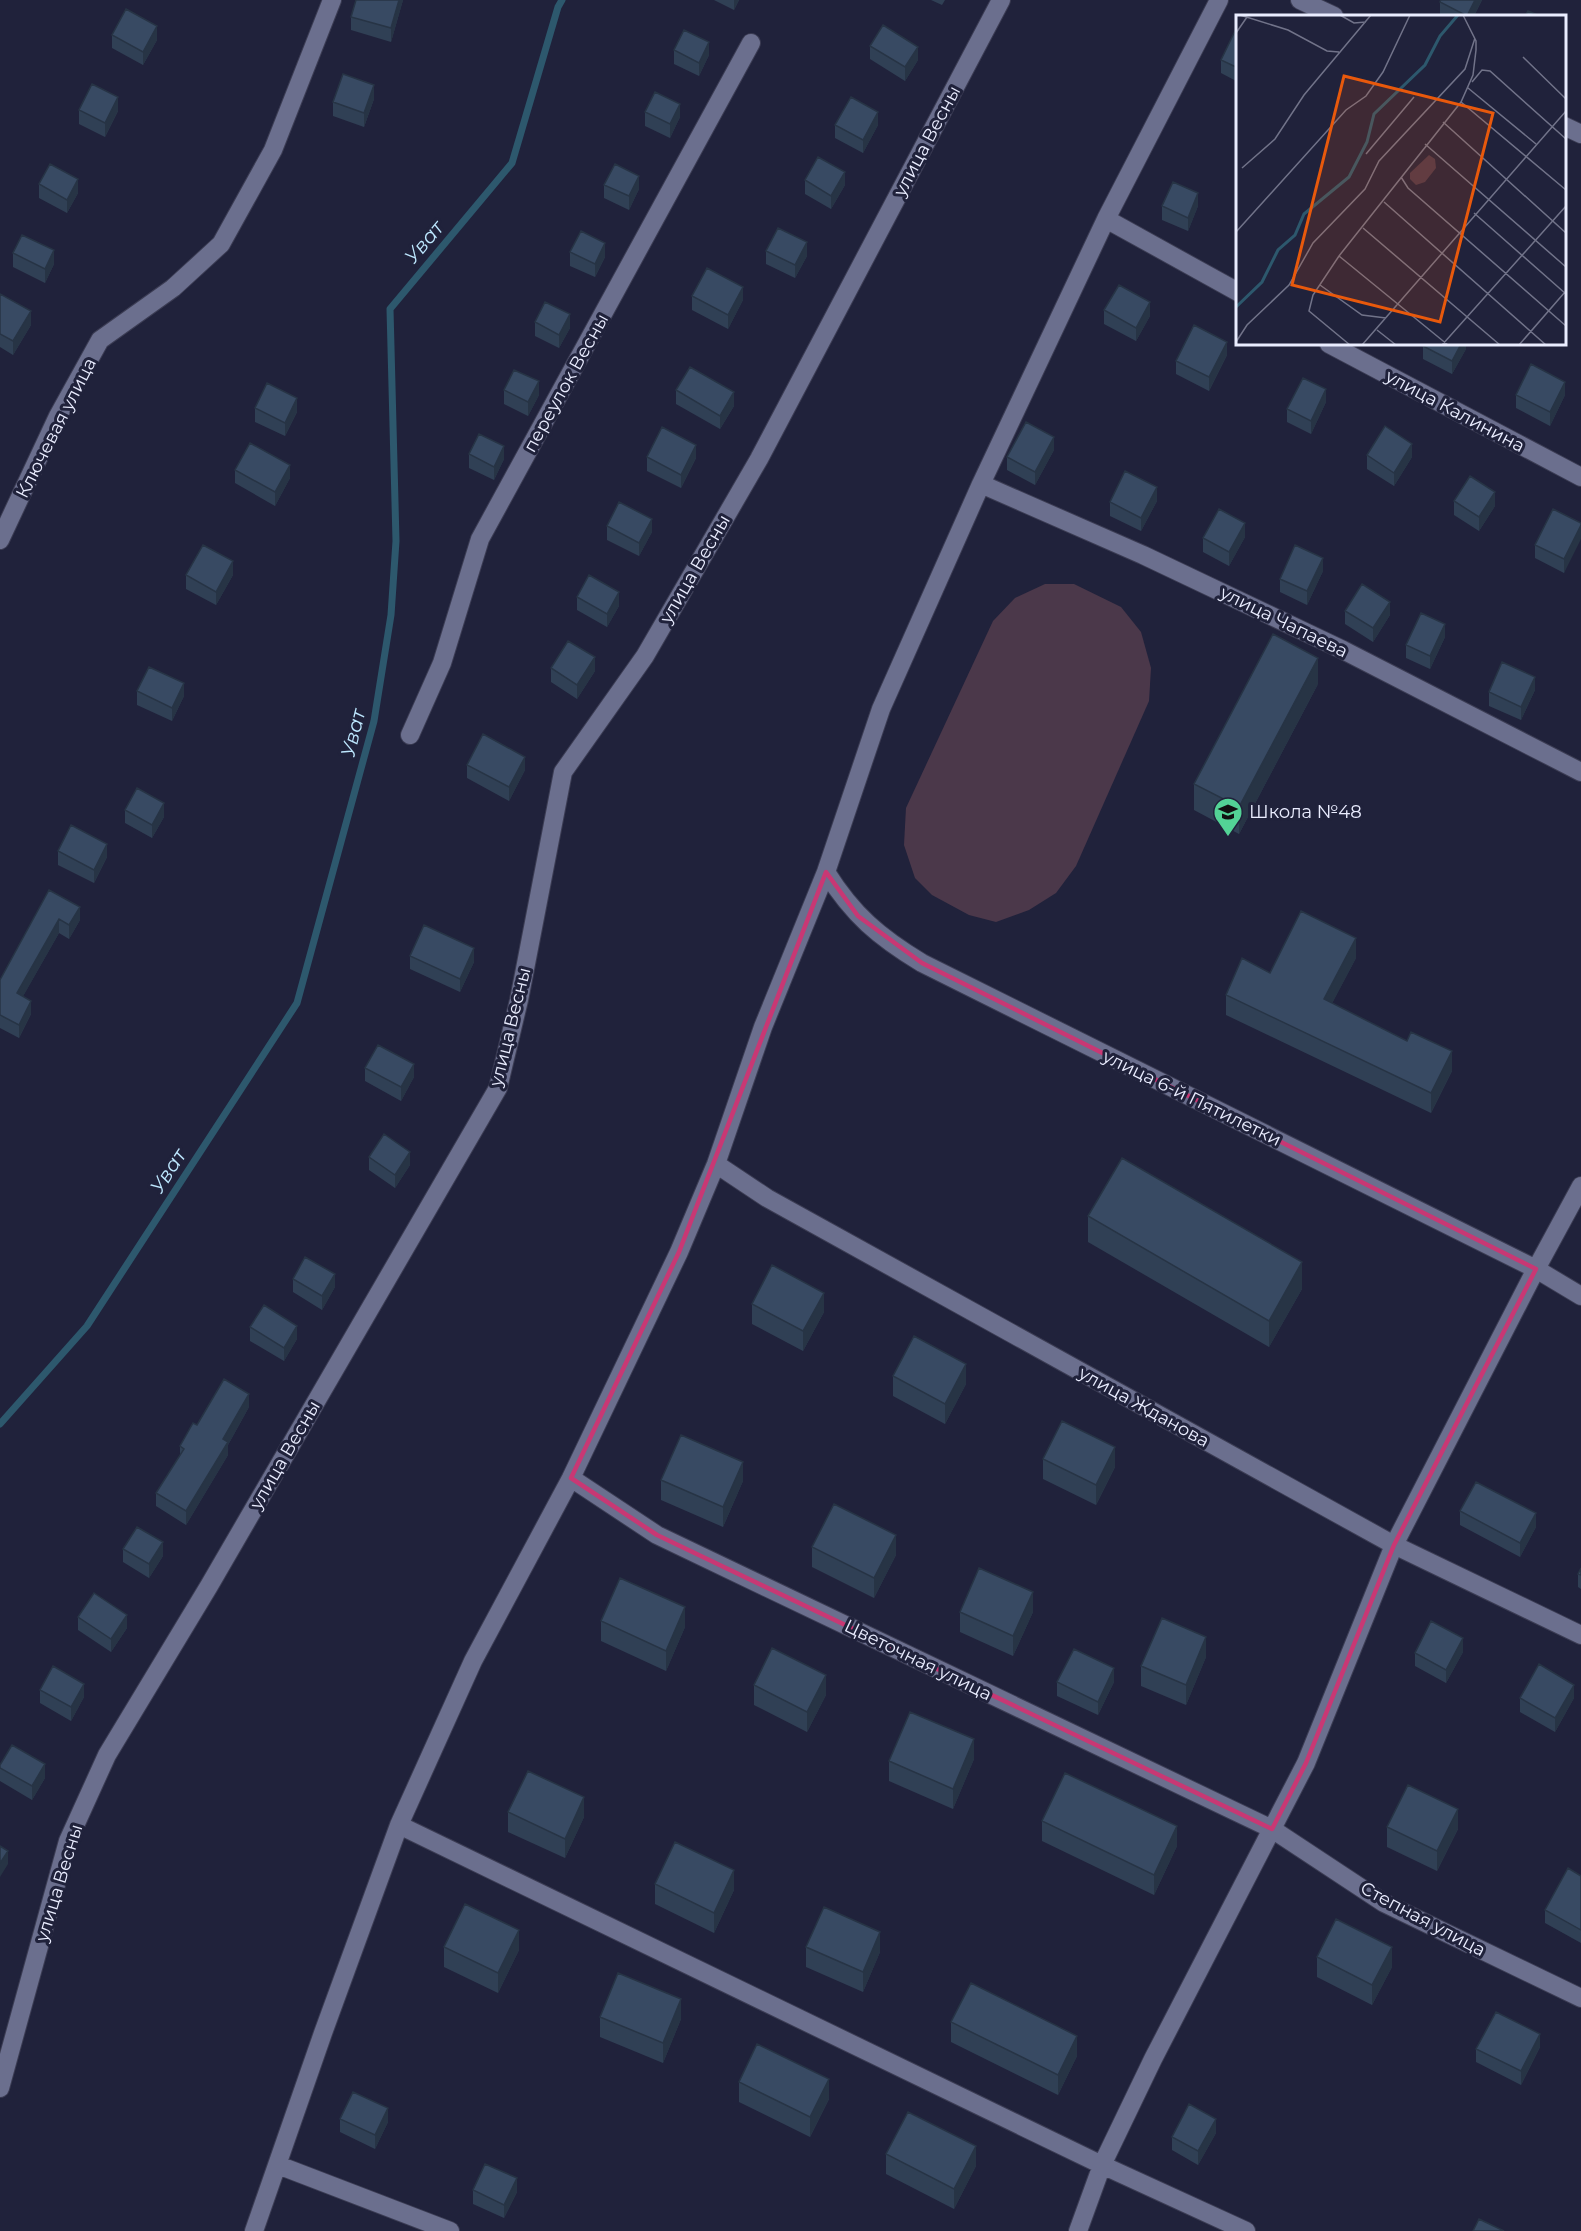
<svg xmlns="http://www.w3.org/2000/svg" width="1581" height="2231" font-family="Montserrat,sans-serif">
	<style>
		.green { fill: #4b384a }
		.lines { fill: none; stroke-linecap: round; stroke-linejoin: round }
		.stream { stroke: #2d586d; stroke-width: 7 }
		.minor-casing { stroke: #3b3c53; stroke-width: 20 }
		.minor { stroke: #6b6f8e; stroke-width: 18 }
		.wall { fill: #304055 }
		.shaded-wall { fill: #273445 }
		.building { fill: #384a63; stroke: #273445; stroke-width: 1.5 }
		.marked { fill: none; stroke: #c83874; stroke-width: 4.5; stroke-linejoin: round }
		.labels { text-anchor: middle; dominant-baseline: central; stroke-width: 6; stroke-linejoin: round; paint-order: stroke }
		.street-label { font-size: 18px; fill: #eaedff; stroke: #20223b }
		.poi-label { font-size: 18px; fill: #eaedff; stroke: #20223b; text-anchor: start }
		.water-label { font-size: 20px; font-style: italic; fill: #bee8ff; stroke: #20223b }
		.inset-river { fill: none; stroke: #2d586d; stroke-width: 3 }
		.inset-road { fill: none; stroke: #717389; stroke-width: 1.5 }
		.view { fill: #e8590c; fill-opacity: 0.15; stroke: #e8590c; stroke-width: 3 }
		.inset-edge { fill: none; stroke: #eaedff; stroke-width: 3 }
	</style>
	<rect width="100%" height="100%" fill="#20223b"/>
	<path class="green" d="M1045 584H1074L1121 607 1141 632 1151 668 1149 701 1076 866 1056 893 1029 910 996 922 969 915 932 895 915 878 904 845 906 808 993 621 1015 598Z"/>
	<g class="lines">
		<path class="stream" d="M0 1424 87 1326 297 1003 374 721 391 615 396 541 390 309 512 163 558 7 562 0"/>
		<g class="minor-casing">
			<path id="minor" d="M1300 0 1334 16
				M1564 126 1581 134
				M1106 219 1238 292
				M1329 344 1581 477
				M981 484 1143 555 1343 650 1581 772
				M0 540 58 416 100 340 173 288 221 244 273 150 332 0
				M410 735 442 663 480 539 751 43
				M826 872C853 915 879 937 922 963L1536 1269 1581 1296
				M716 1164 767 1198 1394 1545 1581 1635
				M571 1478 657 1535 1272 1829 1384 1903 1581 1998
				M399 1825 1102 2165 1246 2231
				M0 2088 68 1841 107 1755 209 1586 498 1088 519 1000 563 772 645 656 759 459 1001 0
				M278 2165 450 2231
				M254 2231 323 2033 399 1825 473 1661 571 1478 679 1252 716 1164 763 1027 826 872 881 709 981 484 1106 219 1219 0
				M1078 2231 1102 2165 1153 2059 1306 1763 1394 1545 1536 1269 1581 1186"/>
		</g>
		<use href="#minor" class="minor"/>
	</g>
	<path class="wall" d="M356 0H403L391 42 351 30V17Z
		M714 0H739L734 10Z
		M931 0H945L942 5Z
		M1482 0 1474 16H1443L1440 15V2Z
		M1238 30V82L1221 73V60Z
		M112 35 157 40 143 65 112 48Z
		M870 46 918 60 905 81 870 59Z
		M674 50 709 55 699 76 674 64Z
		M374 99 364 127 333 116V102Z
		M79 110 118 111 105 137 79 124Z
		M645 112 680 117 670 138 645 126Z
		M835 125H878L863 153 835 138Z
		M805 180 845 185 831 209 805 194Z
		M39 184 78 193 67 213 39 198Z
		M604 185 639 189 629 210 604 198Z
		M1162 206H1198L1188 231 1162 220Z
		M766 251 807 256 795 278 766 264Z
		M570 252 605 257 595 277 570 266Z
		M13 253 54 264 45 283 13 267Z
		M0 294 31 325 13 355 0 347Z
		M692 296 743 300 728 329 692 310Z
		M1104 310 1150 316 1136 341 1104 324Z
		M535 322 570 328 559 348 535 336Z
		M1466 344V349L1452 374 1423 359V346Z
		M1227 355 1209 391 1176 374V361Z
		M504 390 539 395 528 416 504 404Z
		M676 390 734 406 720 429 676 404Z
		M1516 395H1565L1550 426 1516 408Z
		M1326 402 1311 434 1287 422V409Z
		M255 408 297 412 285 436 255 422Z
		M1054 450 1035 485 1007 470V457Z
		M469 454 504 459 494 480 469 468Z
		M1367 455 1412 457 1394 486 1367 469Z
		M647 457 696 458 681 488 647 471Z
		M235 470 290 478 275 506 235 483Z
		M1157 501 1141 531 1110 516V502Z
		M1454 501 1495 506 1479 531 1454 515Z
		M1581 523 1564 573 1535 558V545Z
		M607 526 652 532 639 556 607 540Z
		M1245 537 1229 566 1203 552V538Z
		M1323 571 1307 605 1280 592V579Z
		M186 575H233L216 605 186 589Z
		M577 597 619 606 607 627 577 610Z
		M1345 611 1390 615 1373 642 1345 624Z
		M1445 637 1430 669 1406 658V645Z
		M551 668 595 671 577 699 551 682Z
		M1318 684 1239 834 1194 810V784Z
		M1535 690 1521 720 1489 706V692Z
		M137 691 184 696 172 721 137 705Z
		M467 765 525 770 509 801 467 778Z
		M125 810 164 817 152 838 125 823Z
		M58 851 107 857 94 883 58 865Z
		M49 890 80 920 69 939 59 933 23 996 31 1014 19 1038 0 1028V980Z
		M410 956 474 962 460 992 410 969Z
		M1356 958 1332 1003 1407 1041 1452 1071 1431 1113 1226 1015V995L1270 973Z
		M365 1068 414 1077 401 1101 365 1081Z
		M369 1157 410 1165 395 1188 369 1170Z
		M1088 1216 1302 1289 1269 1347 1088 1242Z
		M293 1279 335 1287 322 1310 293 1292Z
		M752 1304 824 1312 803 1351 752 1324Z
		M250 1327 297 1339 284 1361 250 1341Z
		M893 1376 966 1384 945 1424 893 1396Z
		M249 1407 228 1445V1455L186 1525 156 1506V1493L180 1455V1446L197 1425Z
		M1043 1459 1115 1467 1096 1505 1043 1479Z
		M661 1480 743 1481 723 1527 661 1500Z
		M1460 1511 1536 1527 1520 1557 1460 1525Z
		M812 1547 896 1555 874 1598 812 1567Z
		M123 1549 163 1556 149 1578 123 1562Z
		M1581 1568V1589L1578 1587V1574Z
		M960 1612H1033L1013 1656 960 1632Z
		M78 1617 127 1628 111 1652 78 1630Z
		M601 1621 685 1627 666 1671 601 1641Z
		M1463 1652 1446 1683 1415 1666V1653Z
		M1206 1657 1186 1705 1141 1686V1666Z
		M1057 1682H1114L1098 1715 1057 1696Z
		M754 1685 826 1695 807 1732 754 1705Z
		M40 1690 84 1697 71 1721 40 1703Z
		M1520 1698H1574L1555 1732 1520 1712Z
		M974 1759 953 1809 889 1781V1761Z
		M0 1765 45 1778 32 1800 0 1781Z
		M508 1812 584 1817 565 1858 508 1832Z
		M1042 1821 1177 1846 1154 1895 1042 1841Z
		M1387 1827 1458 1829 1437 1871 1387 1847Z
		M1581 1876V1943L1545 1923V1910Z
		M655 1884 734 1890 714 1933 655 1904Z
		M444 1947 519 1950 498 1993 444 1967Z
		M806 1947 880 1952 863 1992 806 1967Z
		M1317 1957 1392 1967 1372 2005 1317 1977Z
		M600 2017 681 2019 663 2063 600 2037Z
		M951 2022 1077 2056 1058 2095 951 2042Z
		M1540 2047 1521 2085 1476 2062V2049Z
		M739 2082 829 2099 810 2137 739 2102Z
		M340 2119 388 2122 375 2149 340 2132Z
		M1216 2133 1198 2165 1172 2150V2137Z
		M886 2154 976 2166 954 2209 886 2174Z
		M473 2190 517 2192 504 2218 473 2204Z"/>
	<path class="shaded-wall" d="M399 0H403L391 42V28Z
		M734 0H739L734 10Z
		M1475 0H1482L1474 16H1467Z
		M157 26V40L143 65V52Z
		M709 42V55L699 76V63Z
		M918 47V60L905 81V67Z
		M374 85V99L364 127V113Z
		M118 97V111L105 137V123Z
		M680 104V117L670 138V124Z
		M878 112V125L863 153V140Z
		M845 172V185L831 209V196Z
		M639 176V189L629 210V196Z
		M78 179V193L67 213V200Z
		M1198 193V206L1188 231V218Z
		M807 242V256L795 278V265Z
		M605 243V257L595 277V264Z
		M54 250V264L45 283V269Z
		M743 287V300L728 329V315Z
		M1150 302V316L1136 341V328Z
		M31 311V325L13 355V341Z
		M570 314V328L559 348V335Z
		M1227 342V355L1209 391V377Z
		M1461 344H1466V349L1452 374V361Z
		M539 381V395L528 416V402Z
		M1565 382V395L1550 426V412Z
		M1326 389V402L1311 434V421Z
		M734 392V406L720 429V416Z
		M297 398V412L285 436V423Z
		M1054 437V450L1035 485V472Z
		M1412 444V457L1394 486V473Z
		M696 445V458L681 488V475Z
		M504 446V459L494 480V467Z
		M290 465V478L275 506V492Z
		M1157 487V501L1141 531V518Z
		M1495 492V506L1479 531V517Z
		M652 519V532L639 556V543Z
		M1245 523V537L1229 566V552Z
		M1581 525V539L1564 573V559Z
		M1323 558V571L1307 605V591Z
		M233 561V575L216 605V592Z
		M619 592V606L607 627V614Z
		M1390 602V615L1373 642V628Z
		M1445 624V637L1430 669V656Z
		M595 657V671L577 699V685Z
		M1318 658V684L1239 834V807Z
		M1535 677V690L1521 720V707Z
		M184 683V696L172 721V708Z
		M525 757V770L509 801V787Z
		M164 803V817L152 838V825Z
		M107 844V857L94 883V870Z
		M80 907V920L69 939V925Z
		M59 919V933L17 1007V993Z
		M1356 938V958L1324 1019V999Z
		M474 948V962L460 992V979Z
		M31 1001V1014L19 1038V1025Z
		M1452 1051V1071L1431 1113V1093Z
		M414 1064V1077L401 1101V1087Z
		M410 1152V1165L395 1188V1175Z
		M1302 1262V1289L1269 1347V1321Z
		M335 1274V1287L322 1310V1296Z
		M824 1293V1312L803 1351V1331Z
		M297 1326V1339L284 1361V1348Z
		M966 1364V1384L945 1424V1404Z
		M249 1394V1407L228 1445V1455L186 1525V1511L223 1439Z
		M1115 1447V1467L1096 1505V1485Z
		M743 1462V1481L723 1527V1507Z
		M1536 1513V1527L1520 1557V1543Z
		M896 1535V1555L874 1598V1578Z
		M163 1542V1556L149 1578V1564Z
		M1033 1592V1612L1013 1656V1636Z
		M685 1607V1627L666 1671V1651Z
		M127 1615V1628L111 1652V1639Z
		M1206 1637V1657L1186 1705V1685Z
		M1463 1638V1652L1446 1683V1670Z
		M1114 1668V1682L1098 1715V1702Z
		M826 1675V1695L807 1732V1712Z
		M84 1684V1697L71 1721V1707Z
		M1574 1685V1698L1555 1732V1718Z
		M974 1739V1759L953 1809V1789Z
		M45 1764V1778L32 1800V1786Z
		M584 1797V1817L565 1858V1839Z
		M1458 1809V1829L1437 1871V1851Z
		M1177 1826V1846L1154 1895V1875Z
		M8 1851V1864L0 1877V1863Z
		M734 1870V1890L714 1933V1913Z
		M519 1930V1950L498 1993V1973Z
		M880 1932V1952L863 1992V1972Z
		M1392 1947V1967L1372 2005V1985Z
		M681 1999V2019L663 2063V2043Z
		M1540 2034V2047L1521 2085V2071Z
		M1077 2036V2056L1058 2095V2075Z
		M829 2079V2099L810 2137V2117Z
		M388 2108V2122L375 2149V2135Z
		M1216 2119V2133L1198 2165V2151Z
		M976 2146V2166L954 2209V2189Z
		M517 2178V2192L504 2218V2205Z"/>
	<path class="building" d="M356 0H399L391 28 351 17Z
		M1441 0H1475L1467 16 1440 2Z
		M126 9 157 26 143 52 112 35Z
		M1528 11 1540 16H1525Z
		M883 25 918 47 905 67 870 46Z
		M1236 29 1238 30V68L1221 60Z
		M684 30 709 42 699 63 674 50Z
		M343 74 374 85 364 113 333 102Z
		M92 84 118 97 105 123 79 110Z
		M655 92 680 104 670 124 645 112Z
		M851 97 878 112 863 140 835 125Z
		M818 157 845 172 831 196 805 180Z
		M50 164 78 179 67 200 39 184Z
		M615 164 639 176 629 196 604 185Z
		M1173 182 1198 193 1188 218 1162 206Z
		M778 228 807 242 795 265 766 251Z
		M581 231 605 243 595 264 570 252Z
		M22 235 54 250 45 269 13 253Z
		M707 268 743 287 728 315 692 296Z
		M1119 285 1150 302 1136 328 1104 310Z
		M0 294 31 311 13 341 0 334Z
		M545 302 570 314 559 335 535 322Z
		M1194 325 1227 342 1209 377 1176 361Z
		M1425 344H1461L1452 361 1423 346Z
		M1531 364 1565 382 1550 412 1516 395Z
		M690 367 734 392 720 416 676 390Z
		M514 370 539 381 528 402 504 390Z
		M1303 378 1326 389 1311 421 1287 409Z
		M267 383 297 398 285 423 255 408Z
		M1026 422 1054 437 1035 472 1007 457Z
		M1385 426 1412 444 1394 473 1367 455Z
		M662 427 696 445 681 475 647 457Z
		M479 434 504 446 494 467 469 454Z
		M250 443 290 465 275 492 235 470Z
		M1125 471 1157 487 1141 518 1110 502Z
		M1470 476 1495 492 1479 517 1454 501Z
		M619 502 652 519 639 543 607 526Z
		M1219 509 1245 523 1229 552 1203 538Z
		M1553 509 1581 523V525L1564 559 1535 545Z
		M203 545 233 561 216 592 186 575Z
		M1295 545 1323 558 1307 591 1280 579Z
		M589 575 619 592 607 614 577 597Z
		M1362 584 1390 602 1373 628 1345 611Z
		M1421 613 1445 624 1430 656 1406 645Z
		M1273 634 1318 658 1239 807 1194 784Z
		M568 641 595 657 577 685 551 668Z
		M1502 662 1535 677 1521 707 1489 692Z
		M149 667 184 683 172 708 137 691Z
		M483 734 525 757 509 787 467 765Z
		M137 788 164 803 152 825 125 810Z
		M71 825 107 844 94 870 58 851Z
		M49 890 80 907 69 925 59 919 17 993 31 1001 19 1025 0 1015V980Z
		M1301 911 1356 938 1324 999 1407 1041 1411 1032 1452 1051 1431 1093 1226 995 1242 958 1270 973Z
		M424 925 474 948 460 979 410 956Z
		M378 1045 414 1064 401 1087 365 1068Z
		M384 1134 410 1152 395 1175 369 1157Z
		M1122 1158 1302 1262 1269 1321 1088 1216Z
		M305 1257 335 1274 322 1296 293 1279Z
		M772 1265 824 1293 803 1331 752 1304Z
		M264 1305 297 1326 284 1348 250 1327Z
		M914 1336 966 1364 945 1404 893 1376Z
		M224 1379 249 1394 223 1439 228 1442 186 1511 156 1493 184 1449 180 1446 193 1423 197 1425Z
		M1062 1421 1115 1447 1096 1485 1043 1459Z
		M681 1435 743 1462 723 1507 661 1480Z
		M1476 1482 1536 1513 1520 1543 1460 1511Z
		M834 1504 896 1535 874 1578 812 1547Z
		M137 1527 163 1542 149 1564 123 1549Z
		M979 1568 1033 1592 1013 1636 960 1612Z
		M1581 1568V1575L1578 1574Z
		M620 1578 685 1607 666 1651 601 1621Z
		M94 1593 127 1615 111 1639 78 1617Z
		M1162 1618 1206 1637 1186 1685 1141 1666Z
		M1431 1621 1463 1638 1446 1670 1415 1653Z
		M772 1648 826 1675 807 1712 754 1685Z
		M1074 1649 1114 1668 1098 1702 1057 1682Z
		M1539 1664 1574 1685 1555 1718 1520 1698Z
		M53 1666 84 1684 71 1707 40 1690Z
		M910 1712 974 1739 953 1789 889 1761Z
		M12 1745 45 1764 32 1786 0 1768V1765Z
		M528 1771 584 1797 565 1839 508 1812Z
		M1065 1773 1177 1826 1154 1875 1042 1821Z
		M1408 1785 1458 1809 1437 1851 1387 1827Z
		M675 1842 734 1870 714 1913 655 1884Z
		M0 1846 8 1851 0 1863Z
		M1568 1868 1581 1876V1930L1545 1910Z
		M465 1904 519 1930 498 1973 444 1947Z
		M824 1907 880 1932 863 1972 806 1947Z
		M1336 1919 1392 1947 1372 1985 1317 1957Z
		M618 1973 681 1999 663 2043 600 2017Z
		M971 1983 1077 2036 1058 2075 951 2022Z
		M1496 2012 1540 2034 1521 2071 1476 2049Z
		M757 2044 829 2079 810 2117 739 2082Z
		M353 2092 388 2108 375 2135 340 2119Z
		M1189 2104 1216 2119 1198 2151 1172 2137Z
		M908 2112 976 2146 954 2189 886 2154Z
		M485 2164 517 2178 504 2205 473 2190Z
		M1479 2219 1504 2231H1473Z"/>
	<path class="marked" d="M826 872 858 916 922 963 1536 1269 1394 1545 1306 1763 1272 1829 657 1535 571 1478 679 1252Z"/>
	<defs>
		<g id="school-pin" transform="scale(1.5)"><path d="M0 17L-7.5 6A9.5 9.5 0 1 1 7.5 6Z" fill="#53d396" stroke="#20223b"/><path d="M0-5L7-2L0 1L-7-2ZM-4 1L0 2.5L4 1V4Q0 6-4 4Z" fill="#111"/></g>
	</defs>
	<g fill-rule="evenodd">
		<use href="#school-pin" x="1228" y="812"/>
	</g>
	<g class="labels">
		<g class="street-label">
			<text transform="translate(927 141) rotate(-62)">улица Весны</text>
			<text transform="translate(566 383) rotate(-61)">переулок Весны</text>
			<text transform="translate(1455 411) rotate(28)">улица Калинина</text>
			<text transform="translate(56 428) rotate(-63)">Ключевая улица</text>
			<text transform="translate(695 569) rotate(-60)">улица Весны</text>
			<text transform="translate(1284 622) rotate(26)">улица Чапаева</text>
			<text transform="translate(510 1027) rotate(-76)">улица Весны</text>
			<text transform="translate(1192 1098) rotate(26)">улица 6-й Пятилетки</text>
			<text transform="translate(1144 1407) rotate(29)">улица Жданова</text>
			<text transform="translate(285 1455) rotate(-60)">улица Весны</text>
			<text transform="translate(918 1660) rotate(26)">Цветочная улица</text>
			<text transform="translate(59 1883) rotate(-73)">улица Весны</text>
			<text transform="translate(1423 1919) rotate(28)">Степная улица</text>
		</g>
		<g class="poi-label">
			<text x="1249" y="812">Школа №48</text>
		</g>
		<g class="water-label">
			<text transform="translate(424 242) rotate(-50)">Уват</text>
			<text transform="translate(353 733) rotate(-76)">Уват</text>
			<text transform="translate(168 1171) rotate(-57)">Уват</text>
		</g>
	</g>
	<g transform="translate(1236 15)">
		<rect width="330" height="330" fill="#20223b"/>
		<path d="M193 140 199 144 200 153 189 167 180 170 174 164V158Z" fill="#4b384a"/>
		<path class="inset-river" d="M0 292 26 267 42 235 59 220 68 199 113 162 131 127 138 99 189 50 204 21 222 0"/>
		<path class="inset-road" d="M4 0 52 15 91 36 103 37M104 0 118 8 130 7M0 18 11 2M287 42 330 84M236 67 246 55 254 56 330 124M232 73 300 129M225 87 330 175M207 107 330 218M189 129 330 252M130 139 178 82M6 153 39 124 68 80 135 0M165 162 172 173 330 311M148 187 310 330M238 198 330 279M127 213 264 330M0 217 110 95 130 81 147 57 174 0M103 241 212 330M84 270 126 300 150 303M141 315 160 330M0 327 11 310 53 270 77 228 129 174 143 146 229 54 239 23M114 330 73 296 77 280 103 241 225 87 237 60 240 35V26L227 0M126 330 330 96M206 330 330 191M283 330 329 277"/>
		<path class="view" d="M108 61 257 98 204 307 56 270Z"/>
		<rect width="330" height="330" class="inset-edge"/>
	</g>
</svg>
